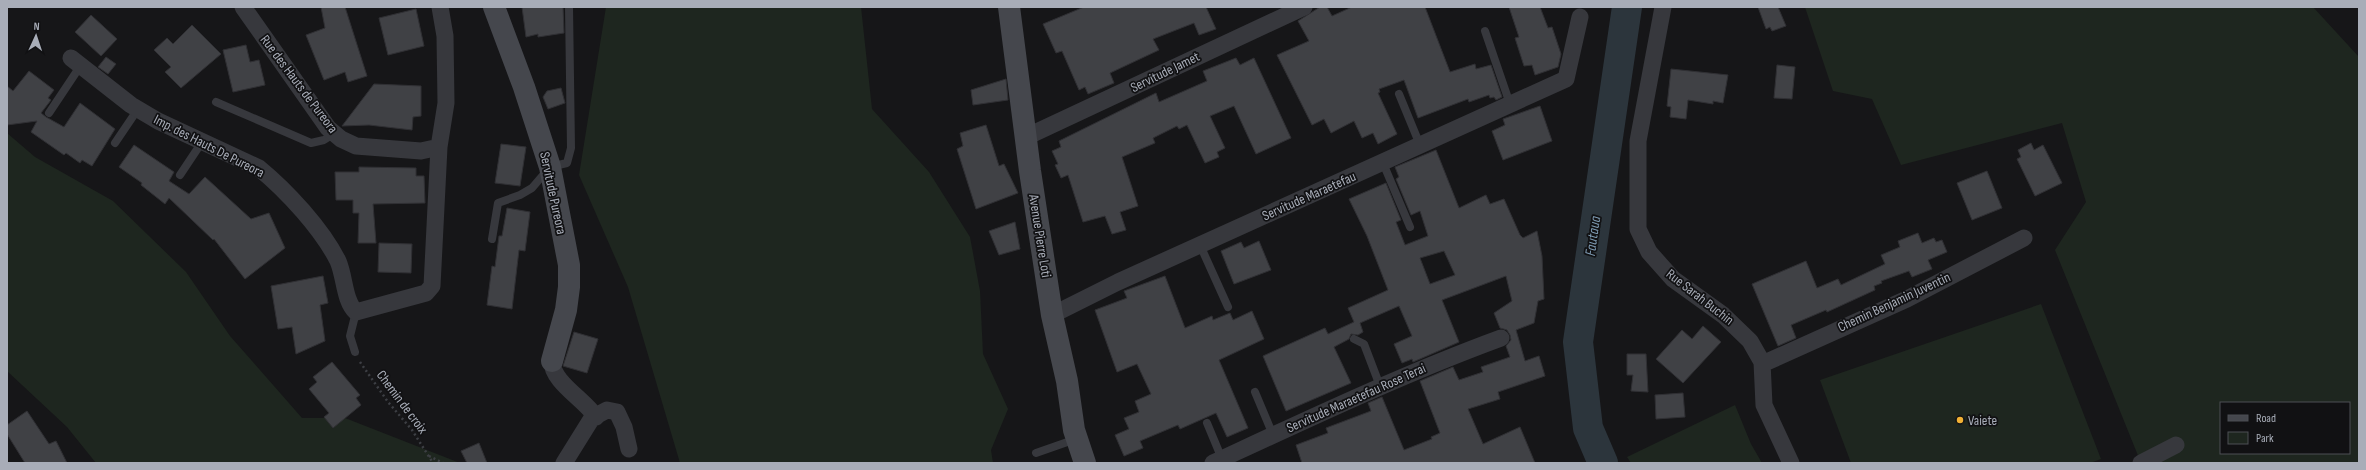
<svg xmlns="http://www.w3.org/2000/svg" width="2366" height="470" font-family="'Sofia Sans Condensed',sans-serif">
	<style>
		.green { fill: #1e261f; fill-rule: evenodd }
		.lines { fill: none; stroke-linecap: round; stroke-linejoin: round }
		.river { stroke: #2c353c; stroke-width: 30 }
		.building { fill: #404145; stroke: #303034; fill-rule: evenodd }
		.path { stroke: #3d3f44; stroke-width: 2.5; stroke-dasharray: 2 3; stroke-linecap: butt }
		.service { stroke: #37383d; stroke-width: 8 }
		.minor { stroke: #37383d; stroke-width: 17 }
		.secondary { stroke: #45474d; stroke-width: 22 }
		.poi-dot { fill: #f2b134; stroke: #111113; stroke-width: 1.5 }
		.labels { text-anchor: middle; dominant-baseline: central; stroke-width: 3.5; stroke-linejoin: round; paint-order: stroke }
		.street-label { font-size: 14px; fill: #a8adb8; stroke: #111113 }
		.poi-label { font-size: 14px; fill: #a8adb8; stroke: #111113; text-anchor: start }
		.water-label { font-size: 15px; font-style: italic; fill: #7f9bb3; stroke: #111113 }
	</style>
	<rect width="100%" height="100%" fill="#161618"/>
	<path class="green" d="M606 7H861L872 109 929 172 970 237 980 291 983 354 1008 409 991 450 993 463H680L628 287 579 175Z
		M1805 7H2313L2359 57V463H2141L2055 250 2086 202 2062 123 1901 165 1872 99 1833 91ZM2221 403H2349V453H2221Z
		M7 133 35 157 113 201 186 272 230 336 302 418H345L460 463H96L67 427 7 371Z
		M2041 304 2101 459 2090 463H1851L1820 380Z
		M1735 405 1751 444 1762 463H1631L1627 457Z"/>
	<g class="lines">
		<path class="river" d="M1603 463 1588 428 1578 342 1627 7"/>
	</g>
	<path class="building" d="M321 7H345L367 76 348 82 345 72 324 80 306 35 325 28Z
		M522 7H563L564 33 538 37V34L526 37Z
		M1084 7H1206L1216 29 1199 35 1194 23 1153 39 1159 50 1110 73 1114 83 1088 94 1085 87 1079 90 1062 51 1056 53 1043 24Z
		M1320 7H1327L1332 16 1352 7H1425L1450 72 1475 64 1476 69 1491 65 1502 97 1496 100 1494 97 1490 98 1489 95 1469 102 1468 99 1418 118 1404 80 1379 89 1380 92 1378 93 1397 134 1378 144 1373 133 1362 138 1354 121 1331 133 1324 119 1312 125 1277 55 1309 41 1298 21Z
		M1509 7H1540L1548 28 1552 27 1561 54 1558 67 1535 75 1532 65 1524 66 1515 38 1519 37Z
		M1758 7H1778L1786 26 1772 31 1770 27 1766 29Z
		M416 9 424 46 388 55 379 18Z
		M91 15 117 39 101 56 75 32Z
		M192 25 221 54 181 88 165 72 171 67 154 50 167 38 173 44Z
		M246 45 250 62 259 60 265 85 233 92 223 50Z
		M106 57 116 64 108 74 98 67Z
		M1236 58 1240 65 1254 58 1291 138 1256 154 1234 106 1210 116 1225 148 1217 152 1219 157 1205 163 1187 125 1179 129 1177 126 1153 138 1155 143 1122 157 1138 206 1120 212 1126 230 1112 234 1105 216 1083 222 1068 175 1061 178 1055 165 1058 164 1052 151 1061 147 1059 141 1156 93 1159 102 1207 81 1203 71Z
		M1777 65 1795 67 1792 99 1774 98Z
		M1671 69 1728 75 1723 103 1713 101V104L1688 100 1686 119 1670 117 1671 107 1667 106Z
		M29 71 54 90 48 98 51 100 41 113 46 117 64 127 80 103 115 129 92 166 82 160 80 163 66 153 64 155 31 132 37 121 7 125V86L13 91Z
		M1006 79 1008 100 973 105 971 90Z
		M374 84 421 86V116L413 117 412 130 369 125 342 126Z
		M561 88 565 103 548 109 543 97 547 91Z
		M1540 106 1552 141 1503 160 1492 131 1505 125 1503 119Z
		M986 125 999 166 1004 164 1018 193 976 209 957 149 963 146 960 133Z
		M2031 143 2034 150 2043 145 2062 183 2035 196 2017 159 2021 157 2018 150Z
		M501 144 526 147 520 186 495 183Z
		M134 145 174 172 169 181 189 194 205 177 251 219 269 213 285 248 245 279 214 239 213 240 169 198 165 204 141 185 142 183 119 167Z
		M1436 150 1459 208 1486 195 1490 204 1504 199 1520 235 1523 238 1537 231 1542 256 1544 299 1538 301 1534 323 1516 330 1525 361 1539 356 1545 376 1498 392 1500 399 1468 409 1483 444 1520 427 1535 463H1302L1296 445 1328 433 1326 428 1371 411 1368 403 1382 397 1404 450 1432 439 1431 437 1440 433 1420 381 1453 367 1459 380 1483 372 1481 367 1510 357 1506 346 1511 340 1510 335 1507 330 1500 328 1494 313 1512 301 1506 276 1442 300 1459 342 1413 362 1412 359 1402 363 1394 344 1412 336 1399 306 1360 323 1363 332 1358 335 1351 334 1349 339 1334 347 1351 383 1286 411 1263 356 1325 328 1328 334 1354 322 1348 308 1388 290 1367 236 1349 199 1386 183 1401 220 1396 222 1405 245 1428 236 1420 211 1411 215 1396 179 1399 177 1395 167ZM1444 251 1455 275 1430 284 1420 258Z
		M359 167 416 168V176H424L425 203 373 204 376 243H358L359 213H353V200H336L335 172H359Z
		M1987 171 2002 208 1972 220 1957 183Z
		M507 208 530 212 525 251 519 250 512 309 487 305 492 266 495 267 499 236H502Z
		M1015 222 1020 249 999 255 989 231Z
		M1918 233 1922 243 1934 238 1936 242 1942 240 1947 252 1928 260 1932 269 1912 277 1909 271 1881 281 1882 283 1874 286 1875 290 1827 312 1826 310 1791 325 1796 338 1778 346 1752 284 1806 261 1817 288 1838 279 1841 285 1885 264 1881 255 1900 247 1898 241Z
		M1259 241 1271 270 1234 284 1221 251 1241 242 1244 248Z
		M379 243 412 244 411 273 378 272Z
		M323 276 328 303 320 305 325 341 296 354 292 327 278 329 271 286Z
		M1165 276 1185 328 1212 316 1213 320 1230 313 1233 320 1252 311 1264 339 1219 360 1248 428 1227 437 1216 413 1180 429 1178 425 1140 441 1143 448 1124 456 1115 435 1129 429 1124 418 1139 412 1135 401 1151 394 1137 364 1117 372 1095 310 1127 298 1124 291Z
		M1703 326 1721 342 1683 383 1656 359 1682 330 1692 339Z
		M574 332 598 339 587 373 563 366Z
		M1627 354H1646L1648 392 1631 391 1633 375H1627Z
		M332 362 360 395 356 398 361 405 333 428 324 417 329 413 309 389 317 382 313 377Z
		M1683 393 1685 417 1656 419 1655 395Z
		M27 411 49 444 56 441 67 463H25L7 434V425Z
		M479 443 487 463H467L461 451Z"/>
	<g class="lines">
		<path class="path" d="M360 362 388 402 412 430 433 463
			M429 456 443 463"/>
		<path class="service" d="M1485 31 1510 104
			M1399 94 1420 145
			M216 102 311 143 324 140 335 133
			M49 113 81 65
			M115 143 138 109
			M1383 163 1410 227
			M180 175 202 142
			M492 239 498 203 520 195 532 188 550 167 567 163 571 148 569 7
			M1200 245 1228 307
			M1354 339 1364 344 1380 386
			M355 352 350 336 356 312
			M1255 392 1273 435
			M1207 423 1222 459
			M1036 453 1076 439"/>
		<path class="minor" d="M243 7 328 128 341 139 356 146 421 151 439 147
			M1663 7 1638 141V229L1649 252 1673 279 1723 315 1750 341 1762 362 1764 405 1791 463
			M71 58 131 105 158 121 259 168C287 191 322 229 338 261 345 277 344 301 356 312L426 293 432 286 439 147 446 103 445 36 440 7
			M1026 137 1304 7
			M1052 315 1118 282 1566 79 1580 17
			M552 361C551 381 585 400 596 417
			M1762 362 1769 361 1907 299 2024 238
			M564 463 592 418 607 410 617 412 624 427 629 449
			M1213 463C1308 419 1403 374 1501 338
			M2141 463 2176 445"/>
		<path class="secondary" d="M494 7 524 87 550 167 569 265V287L566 310 552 361
			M1009 7 1030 171 1052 315 1067 381 1074 430 1085 463"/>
	</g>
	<circle class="poi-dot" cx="1960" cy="420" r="4"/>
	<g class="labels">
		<g class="street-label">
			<text transform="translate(1165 72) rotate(-26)">Servitude Jamet</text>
			<text transform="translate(299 84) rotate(53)">Rue des Hauts de Pureora</text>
			<text transform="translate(209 146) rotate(27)">Imp. des Hauts De Pureora</text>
			<text transform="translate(553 193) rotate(78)">Servitude Pureora</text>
			<text transform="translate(1309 196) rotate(-24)">Servitude Maraetefau</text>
			<text transform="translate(1040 236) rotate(81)">Avenue Pierre Loti</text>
			<text transform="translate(1700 297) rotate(38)">Rue Sarah Buchin</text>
			<text transform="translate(1894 302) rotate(-25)">Chemin Benjamin Juventin</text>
			<text transform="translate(1356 398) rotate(-24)">Servitude Maraetefau Rose Terai</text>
			<text transform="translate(402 402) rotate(53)">Chemin de croix</text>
		</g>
		<g class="poi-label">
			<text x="1968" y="420">Vaiete</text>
		</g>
		<g class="water-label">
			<text transform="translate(1593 236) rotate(-82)">Fautaua</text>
		</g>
	</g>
	<rect width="2366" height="470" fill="none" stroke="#a8adb8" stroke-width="16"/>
	<rect x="2220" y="402" width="130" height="52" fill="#111113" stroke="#4d4f55"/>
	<rect x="2228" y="415" width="20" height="6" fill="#45474d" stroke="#4d4f55"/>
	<text x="2256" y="422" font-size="12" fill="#a8adb8">Road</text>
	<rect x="2228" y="432" width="20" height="12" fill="#1e261f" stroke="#4d4f55"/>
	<text x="2256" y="442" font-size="12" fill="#a8adb8">Park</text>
	<g transform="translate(36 36) rotate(3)" stroke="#111113" stroke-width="3" paint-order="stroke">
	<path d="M0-3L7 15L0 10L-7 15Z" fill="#a8adb8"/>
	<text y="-6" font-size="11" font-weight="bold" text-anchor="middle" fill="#a8adb8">N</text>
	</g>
</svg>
